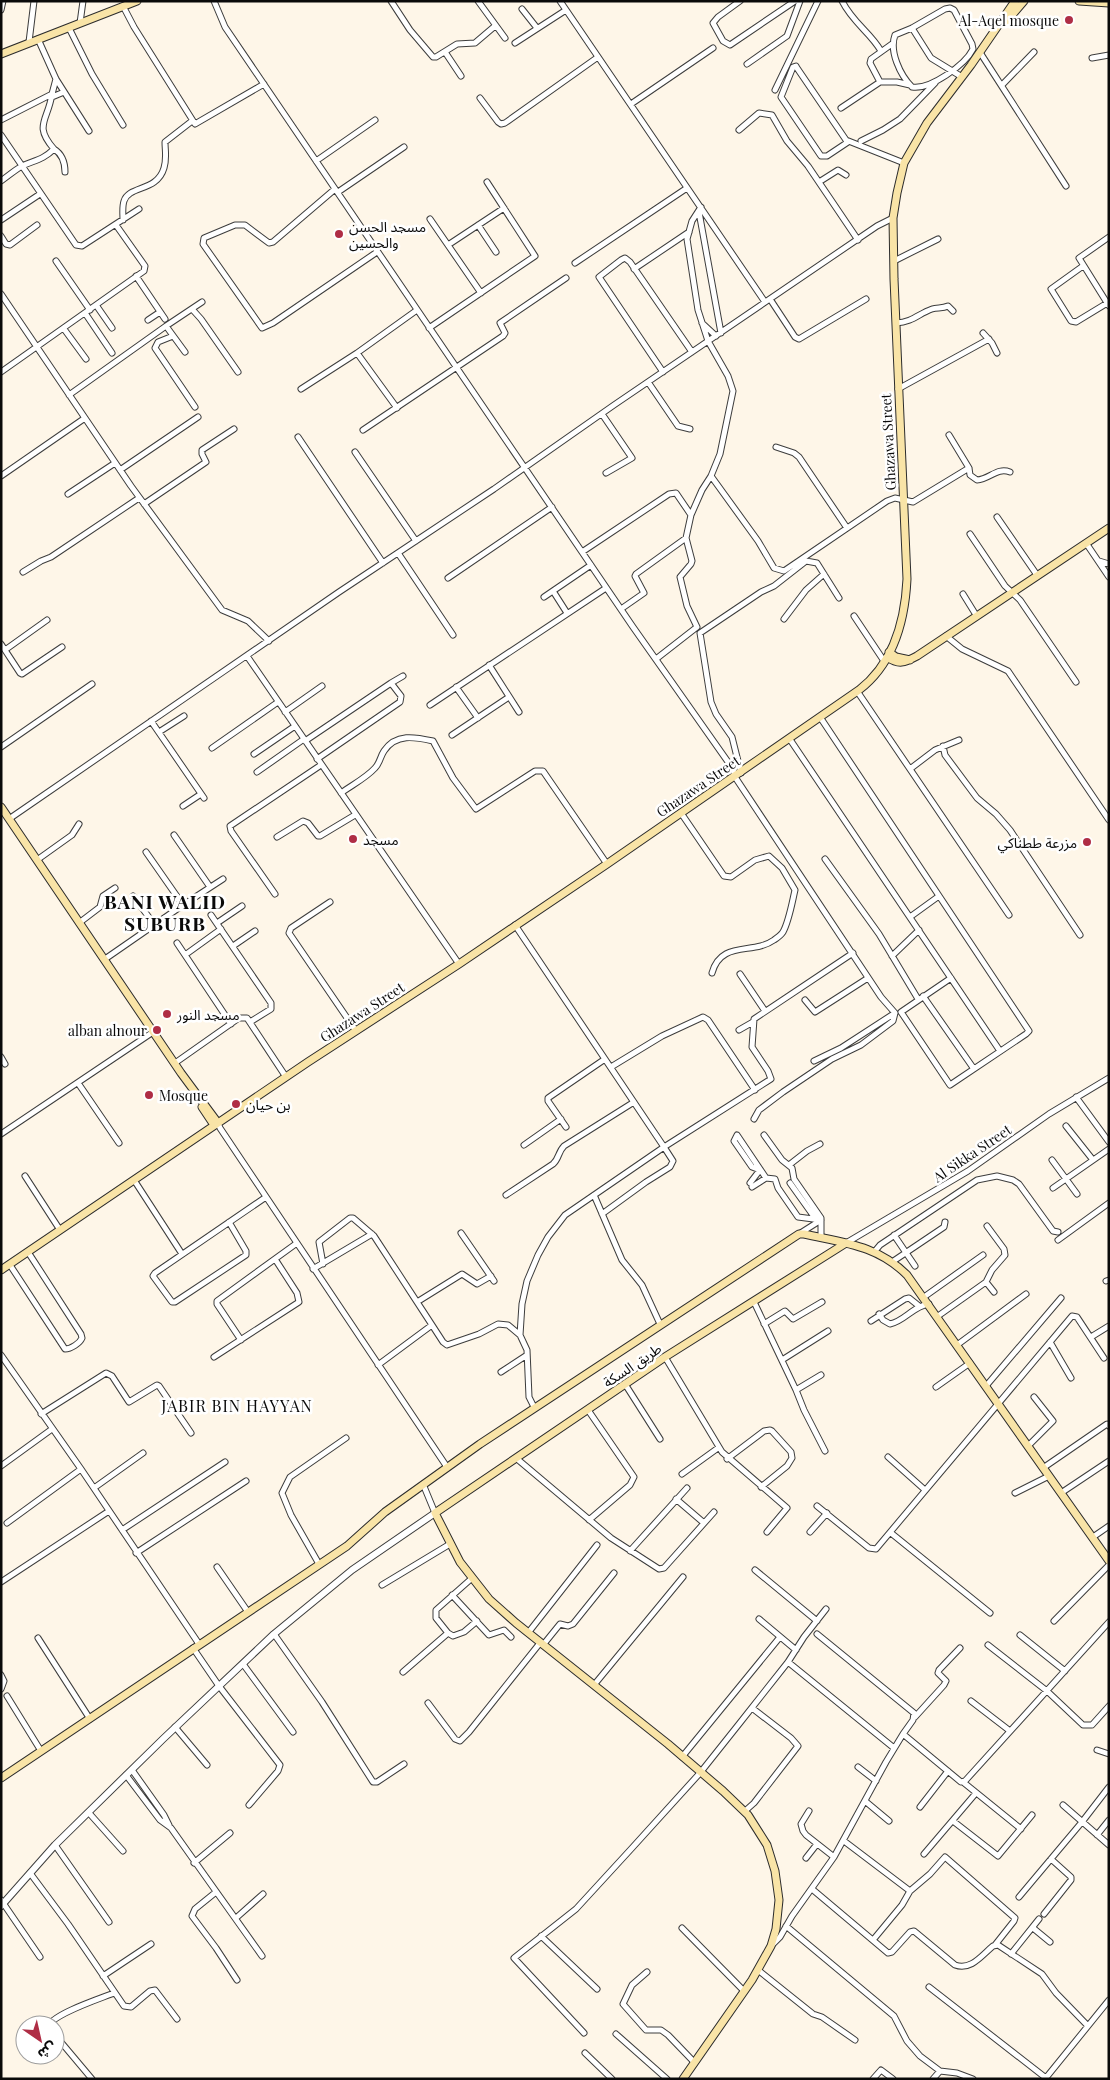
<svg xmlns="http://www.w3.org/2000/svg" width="1110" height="2080" font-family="'Playfair Display','Noto Sans Arabic',serif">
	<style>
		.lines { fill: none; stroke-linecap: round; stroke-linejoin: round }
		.minor-casing { stroke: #3d3d3d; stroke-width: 7 }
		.tertiary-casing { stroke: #3d3d3d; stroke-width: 8 }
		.secondary-casing { stroke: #2c2c2c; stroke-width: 9 }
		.minor { stroke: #fff; stroke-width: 5 }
		.tertiary { stroke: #fff; stroke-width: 6 }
		.secondary { stroke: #f9e4a7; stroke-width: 7 }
		.poi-dot { fill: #af2d45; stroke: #fff; stroke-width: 2 }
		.labels { text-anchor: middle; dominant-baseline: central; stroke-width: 5; stroke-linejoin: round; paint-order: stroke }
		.poi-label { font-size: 14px; fill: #0a0a0a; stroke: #fff; text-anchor: start }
		.street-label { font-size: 14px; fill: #0a0a0a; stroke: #fff }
		.quarter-label { font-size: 16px; letter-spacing: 1px; fill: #0a0a0a; stroke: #fff }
		.district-label { font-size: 19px; font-weight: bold; letter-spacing: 1px; fill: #0a0a0a; stroke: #fff }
	</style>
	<rect width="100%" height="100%" fill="#fef6e8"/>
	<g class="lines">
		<g class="minor-casing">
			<path id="minor" d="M214 1 225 27 633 627 733 769 735 777 881 997 895 1013 893 1021 861 1045 832 1059 783 1092 759 1110 754 1119
				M391 1 410 30 433 57H436L457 44 475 43 495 26
				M478 1 505 38
				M560 1 765 302
				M740 1 718 17 713 23 723 41 730 45 795 1
				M842 1C853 23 870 32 881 51
				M123 6 134 27 195 124 264 84
				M950 8 954 10 972 44 973 49C965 65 930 90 912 87 900 75 889 51 895 35L912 28 945 9Z
				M522 9 537 28
				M1 10 3 1
				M80 23 83 1
				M69 28 92 74 123 125
				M912 28 931 58 962 77
				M38 39 56 79 89 131
				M29 42 34 1
				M515 43 566 10
				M892 44 871 59 870 63 880 82H897L910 85
				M445 52 461 76
				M981 54 1066 186
				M1092 58 1109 55
				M747 64 787 36 800 1
				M1002 85 1034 52
				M775 90 818 1
				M52 97 64 92
				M480 98 498 122 501 124 505 123 598 57
				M631 104 713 48
				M841 108 880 82
				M1 120 52 94 56 79
				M739 130 759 113 772 115 787 141 808 166 858 240
				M1 135 76 245 82 246 139 209
				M861 141 883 130 900 119 935 83
				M848 142 827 156H821L781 97 793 67 796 66 797 68 846 140 904 163
				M54 149C62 154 65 163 65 172
				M316 161 375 120
				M1 181C8 176 15 170 22 166 35 160 43 160 54 149 33 125 48 121 52 94
				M819 182 838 170 846 175
				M335 189 273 242 269 243 245 225H235L204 238 203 244 262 328 273 323 377 252
				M338 192 404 147
				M701 207 692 221 687 239 698 310 708 341 728 376 733 391 720 454 711 476
				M699 212 721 333
				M430 219 481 293
				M1 220 40 194
				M123 220C123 214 122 207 124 201 129 185 157 192 164 168 167 158 165 151 165 142L192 121
				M478 225 496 252
				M1 236 6 244 10 245 37 225
				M1109 237 1079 258 1109 306
				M448 245 504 208
				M56 261 90 310
				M894 261 938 239
				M575 263 687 188
				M1083 266 1051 289 1071 321 1076 322 1109 302
				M634 269 689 232
				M136 276 165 319
				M1 294 131 486 222 610 248 621 269 641
				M770 299 795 337 799 339 866 299
				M96 305 112 328
				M192 309 201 319 238 372
				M85 313 112 353
				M148 320 160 312
				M702 323 716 336
				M896 323C913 322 918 314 932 309 937 307 942 309 948 306L953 311
				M166 326 202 302
				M429 328 535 256 487 182
				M64 329 86 359
				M983 333 992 343 997 353
				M173 336 158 342 155 348 195 407
				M357 353 397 408
				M1 372 144 271 145 266 116 225
				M663 372 599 277 621 260 625 258 630 262 692 352
				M648 382 678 426 690 429
				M301 389 357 353 417 310
				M898 389 989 339
				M69 395 166 326 185 352
				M602 414 632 458 606 473
				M363 430 503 336 505 333 500 323 566 278
				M949 435 969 468
				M298 437 383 563
				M776 447 794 453 799 457 847 528
				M355 452 416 541
				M120 470 198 417
				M1 476 85 418
				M68 494 115 463
				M144 504 206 462 202 454V450L234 429
				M691 515 702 490 711 476 758 541 774 568 784 571 887 501 895 498 913 502 969 468 970 475 977 480C990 479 997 467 1010 472
				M997 517 1037 575
				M970 534 1005 586 1020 600 1076 682
				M1086 543 1109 577
				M582 552 669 494 676 493 691 515 686 538 692 561 691 564 680 577 687 606 697 627 656 659
				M398 553 453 635
				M1099 561 1109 564
				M23 572 41 561 51 557 139 498
				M448 578 552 507
				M553 591 567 613
				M963 594 976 615
				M544 597 591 565
				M621 609 644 593 635 576 636 574 686 538
				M854 616 884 661
				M784 619 806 590 824 574
				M946 636 962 649 1008 671 1109 820
				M1 644 20 673 22 674 62 647
				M5 650 47 620
				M247 656 459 964
				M489 665 519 712
				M391 683 403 676
				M456 687 478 718
				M857 691 1009 915
				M430 705 606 588
				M285 712 322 686
				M820 717 1029 1031 1026 1034 950 1085 901 1012 951 978
				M151 721 204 798
				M159 732 184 716
				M452 735 509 697
				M789 738 1000 1051
				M305 741 391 683 401 696 400 702 317 759
				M943 746 945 755 977 798 996 814 1010 830 1080 935
				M1 747 92 684
				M212 748 278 702
				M254 754 295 726
				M910 769 935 750 959 740
				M257 772 304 739
				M741 773 732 737 716 714 711 702 700 633 761 592 774 586 806 561 817 563 839 598
				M341 793C352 785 366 778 375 768 380 763 380 757 384 751 396 733 415 737 433 741L453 778 476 809 535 771H543L607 864
				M183 806 201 794
				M681 813 724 876 731 877 755 860 769 856 782 868 795 890C792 903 789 921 783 932 781 935 777 938 774 940 753 955 721 940 712 973
				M9 819 339 592 494 489 614 405 877 226 893 218
				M174 835 210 887
				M277 837 303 821 308 823 318 836H320L355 815
				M146 852 183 905
				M825 859 879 934 918 999
				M37 860 72 835 79 824
				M275 894 231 831 230 826 321 765
				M133 896 154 924
				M330 902 291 928 289 933 356 1031
				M211 915 271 1003V1009L250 1022
				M910 917 939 896
				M79 923 100 907 103 896 115 888
				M217 923 242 906
				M515 925 664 1147 565 1215 548 1237 538 1255 527 1281 522 1304 520 1335 527 1350 529 1397 534 1407
				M177 943 231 1024
				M233 946 255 931
				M185 955 221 929
				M892 956 919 930
				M105 959 183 905 223 879
				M740 974 765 1011
				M923 996 974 1069
				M805 1000 815 1012 868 978
				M739 1030 753 1022
				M1 1057 5 1064
				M814 1061 841 1048 895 1013
				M175 1063 239 1018H247L286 1077
				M611 1067 662 1036 703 1017 708 1020 755 1090
				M78 1083 119 1143
				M1076 1097 1109 1142
				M218 1123 220 1128 447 1467
				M1066 1126 1093 1160
				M566 1127 548 1101V1098L605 1059
				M1 1134 153 1032
				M764 1135 782 1160 792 1168 794 1179 821 1218V1238
				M524 1145 561 1119
				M1052 1160 1077 1194
				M789 1165 807 1151 820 1144
				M25 1176 60 1230
				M134 1180 182 1254
				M750 1183 760 1170 752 1167 734 1141 737 1135 766 1178 775 1179 778 1188 798 1217 821 1220
				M790 1183 815 1218
				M752 1187 766 1178
				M1053 1188 1109 1149
				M506 1195 553 1164C559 1159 558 1152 564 1146L634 1102
				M594 1195 622 1260 642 1285 660 1324
				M602 1214 646 1182 670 1167 673 1161 664 1147 771 1079 768 1071 752 1047 754 1019 853 953
				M229 1222 246 1251V1255L175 1302H172L153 1276 155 1273 266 1197
				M461 1233 494 1281
				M799 1234 821 1220
				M894 1235 915 1266
				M1058 1240 1109 1203
				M846 1243 968 1171 1049 1114 1109 1078
				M875 1251 880 1245 977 1180 997 1176 1013 1180 1019 1184 1053 1231 1058 1232
				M892 1262 944 1227 945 1222
				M323 1264 319 1242 350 1218H353L374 1236 432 1325
				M10 1265 65 1349C71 1349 80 1343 82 1338L81 1334 28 1252
				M313 1269 372 1234
				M1106 1281 1109 1280
				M986 1282 994 1292
				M924 1297 983 1255
				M417 1302 462 1274 477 1284 491 1276
				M754 1302 796 1390 804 1410 825 1451
				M879 1314 883 1320 890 1324C905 1321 913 1306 929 1304
				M938 1316 986 1282 992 1270 1005 1255 1004 1249 987 1226
				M871 1321 905 1299 909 1298 919 1306
				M764 1324 785 1311 793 1319 822 1302
				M1091 1337 1109 1326
				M241 1340 217 1304V1301L297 1243
				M1050 1342 1071 1378
				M957 1345 1026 1294
				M1 1355 81 1469 199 1644
				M214 1357 299 1302 297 1293 275 1259
				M665 1357 722 1452 787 1508 767 1532
				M782 1360 828 1331
				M378 1365 432 1325 443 1342 447 1345 479 1334 498 1324 508 1325 520 1335
				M501 1372 527 1355
				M625 1384 660 1439
				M986 1386 1061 1298
				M936 1387 970 1363
				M796 1390 821 1375
				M588 1410 634 1477 630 1485 589 1520
				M41 1414 106 1373 112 1376 129 1402 157 1385 159 1386 191 1433
				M1028 1446 1053 1421 1034 1397
				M888 1457 925 1490
				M516 1458 611 1538 659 1569 664 1568 714 1512
				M727 1459 764 1431 770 1430 772 1431 791 1452 792 1458 787 1466 761 1487
				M1 1466 52 1429
				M1043 1468 1107 1424 1109 1426
				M682 1474 718 1448
				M423 1484 435 1513
				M94 1488 143 1453
				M1015 1493 1049 1476
				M1061 1493 1109 1461
				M676 1499 704 1523
				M817 1506 869 1548 876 1549 1072 1316 1077 1317 1104 1358
				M7 1523 81 1469
				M122 1530 225 1462
				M810 1532 827 1513
				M891 1533 990 1613
				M1093 1537 1109 1526
				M630 1551 687 1488
				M136 1553 246 1481
				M319 1564 291 1515 282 1493 290 1477 346 1438
				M217 1567 248 1612
				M755 1570 817 1621
				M1 1582 109 1511
				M382 1585 450 1544
				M452 1595 489 1635 504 1630 511 1637
				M759 1619 796 1650
				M1054 1621 1109 1565
				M448 1633 453 1636 464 1632 477 1621
				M528 1633 597 1545
				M274 1634 322 1702 373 1782H377L404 1764
				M817 1634 914 1713 913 1720 903 1734
				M1020 1635 1065 1671
				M38 1638 90 1719
				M543 1645 560 1624 568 1626 573 1624 614 1573
				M988 1645 1047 1691 1083 1725H1092L1109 1706
				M193 1648 219 1686 280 1765 278 1771 249 1805
				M788 1662 894 1748
				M243 1664 293 1732
				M403 1672 448 1633 436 1618V1610L471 1579
				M1 1675 4 1681 1 1689
				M594 1685 683 1577
				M7 1696 41 1751
				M971 1701 1010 1731
				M428 1703 455 1739 460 1741 469 1732 540 1643
				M915 1717 944 1685 946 1681 938 1673 939 1670 960 1648
				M175 1727 207 1765
				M1097 1750 1109 1754
				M682 1757 780 1637
				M858 1767 876 1781
				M132 1770 164 1815 169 1825
				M126 1775 160 1820 171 1828 262 1956
				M963 1782 1021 1829
				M865 1801 889 1821
				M1063 1805 1109 1845
				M920 1807 948 1771
				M745 1811 754 1803 798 1746 791 1738 752 1708
				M809 1811 801 1824 803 1831 806 1835 834 1857
				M89 1813 123 1851
				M953 1821 998 1856 1032 1815
				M1097 1835 1109 1820
				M844 1841 910 1891
				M55 1845 109 1922
				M924 1854 976 1793
				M806 1858 817 1844
				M194 1863 230 1833
				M30 1873 68 1924 124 2006 131 2007 150 1991 155 1990 177 2019
				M812 1889 888 1953 892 1952 910 1932 914 1931 955 1965C971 1971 982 1955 993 1946L998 1945 1042 1974 1056 1993 1088 2026
				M216 1892 195 1909 192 1916 216 1948 237 1980
				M1019 1897 1082 1822 1109 1787
				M1 1900 40 1957
				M1044 1914 1071 1880V1877L1051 1859
				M236 1918 263 1894
				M786 1926 894 2016 907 2041 920 2056 940 2071 957 2073 973 2079
				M682 1928 744 1991
				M1033 1928 1050 1942
				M541 1936 597 1989
				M873 1940 902 1905 910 1891 930 1874 945 1857 1015 1918 1014 1921 995 1945
				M771 1946 780 1937 792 1916 834 1857 886 1762 903 1734 961 1782 965 1781 1109 1622
				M1011 1954 1039 1919
				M758 1970 813 2014 822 2017 855 2040
				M647 1972 632 1985 623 2004 646 2030H661L668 2035 694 2062
				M103 1976 151 1944
				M929 1987 1046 2078
				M49 2025C56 2013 99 1999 114 1993
				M584 2033 514 1958 576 1909 632 1848 700 1773 739 1724 788 1662 804 1637 826 1609
				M616 2034 667 2079
				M55 2035 92 2079
				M585 2053 612 2079
				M873 2079 881 2070 893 2079
				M933 2079 940 2071
				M1045 2079 1109 2000"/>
		</g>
		<g class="tertiary-casing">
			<path id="tertiary" d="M1 1906 55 1845 163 1739 274 1634 352 1570 435 1513"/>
		</g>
		<g class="secondary-casing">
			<path id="secondary" d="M1079 1 1109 3
				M1006 22 1024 1
				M1 54 137 1
				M889 652 896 657 910 660
				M887 657C899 665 904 663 917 656L1109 528
				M1 807 181 1073 218 1123
				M202 1107 214 1125
				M1 1270 308 1062 459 964 607 864 859 690C893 664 905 621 907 579L894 279 893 218 897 193 904 163 927 123 971 65 1015 1
				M1 1778 347 1546 385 1512 480 1444 799 1234H804C844 1243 877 1245 907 1275L1109 1561
				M683 2079 752 1980 771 1946 776 1929 779 1900 775 1871 767 1845 748 1815 723 1791 668 1744 516 1623 489 1599 460 1562 435 1513 665 1357 846 1243"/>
		</g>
		<use href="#minor" class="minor"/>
		<use href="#tertiary" class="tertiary"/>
		<use href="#secondary" class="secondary"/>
	</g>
	<g class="poi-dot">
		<circle cx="1069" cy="20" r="5"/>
		<circle cx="339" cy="234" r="5"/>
		<circle cx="353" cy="839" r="5"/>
		<circle cx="1087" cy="842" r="5"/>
		<circle cx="167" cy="1014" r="5"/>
		<circle cx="157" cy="1030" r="5"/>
		<circle cx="149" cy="1095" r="5"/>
		<circle cx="236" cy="1104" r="5"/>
	</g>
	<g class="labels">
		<g class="poi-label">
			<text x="1059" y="20" text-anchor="end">Al-Aqel mosque</text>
			<text x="349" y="226">مسجد الحسن<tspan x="349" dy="16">والحسين</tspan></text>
			<text x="363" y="839">مسجد</text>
			<text x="1077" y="842" text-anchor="end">مزرعة ططناكي</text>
			<text x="177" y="1014">مسجد النور</text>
			<text x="147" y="1030" text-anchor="end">alban alnour</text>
			<text x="159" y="1095">Mosque</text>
			<text x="246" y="1104">بن حيان</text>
		</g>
		<g class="street-label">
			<text transform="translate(888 442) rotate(-93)">Ghazawa Street</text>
			<text transform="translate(698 786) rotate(-34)">Ghazawa Street</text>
			<text transform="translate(362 1012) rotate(-33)">Ghazawa Street</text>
			<text transform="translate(972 1153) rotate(-34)">Al Sikka Street</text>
			<text transform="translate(632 1365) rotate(-34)">طريق السكة</text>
		</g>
		<g class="quarter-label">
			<text x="237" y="1405">JABIR BIN HAYYAN</text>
		</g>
		<g class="district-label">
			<text x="165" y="901">BANI WALID<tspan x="165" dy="22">SUBURB</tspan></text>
		</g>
	</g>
	<rect width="1110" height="2080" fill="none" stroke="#0a0a0a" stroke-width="5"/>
	<g transform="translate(40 2040) rotate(146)"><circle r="24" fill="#ffffff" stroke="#9d9d9d"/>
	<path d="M0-4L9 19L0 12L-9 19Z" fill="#af2d45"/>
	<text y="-8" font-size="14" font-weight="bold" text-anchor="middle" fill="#0a0a0a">ش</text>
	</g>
</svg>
